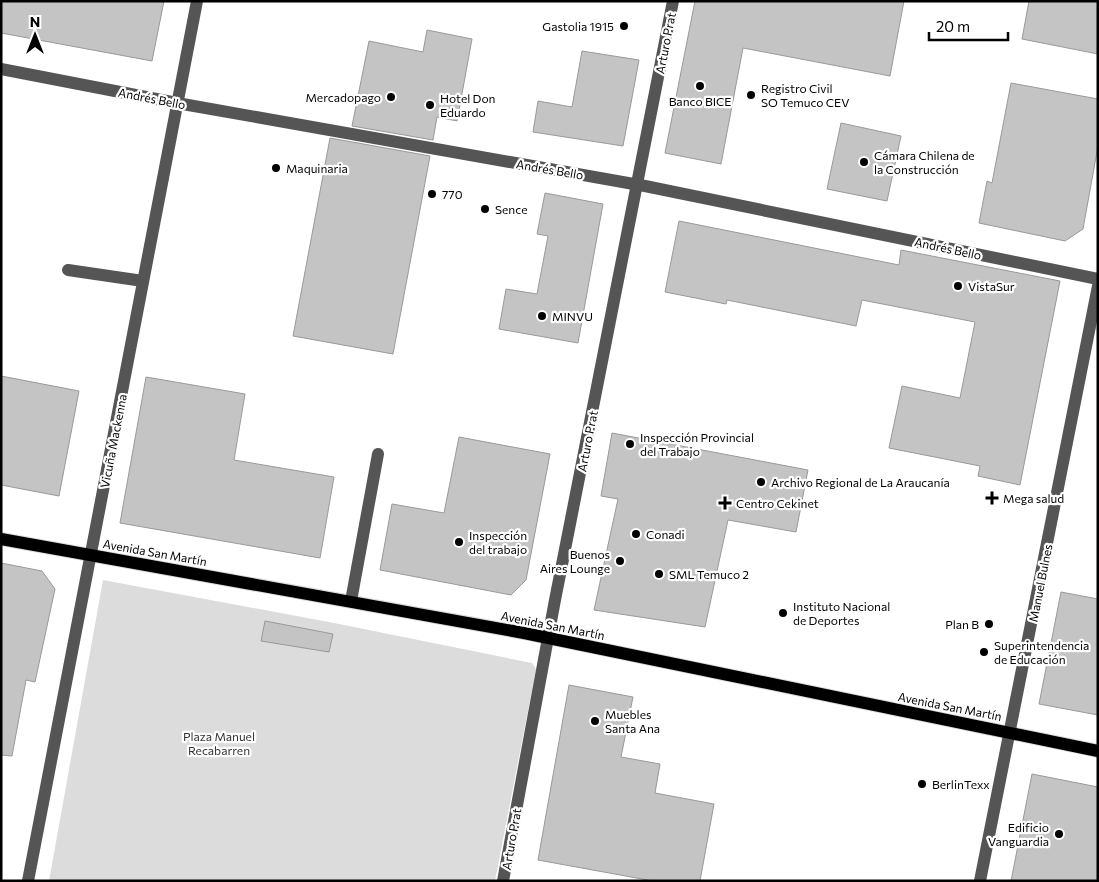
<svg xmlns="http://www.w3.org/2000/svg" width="1099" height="882" font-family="Commissioner,sans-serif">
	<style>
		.green { fill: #dcdcdc }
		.building { fill: #c4c4c4; stroke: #999 }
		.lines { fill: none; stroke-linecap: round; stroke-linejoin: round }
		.major-casing { stroke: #dbdbdb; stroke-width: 14 }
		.minor { stroke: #555; stroke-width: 12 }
		.major { stroke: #000; stroke-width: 12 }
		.poi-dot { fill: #000; stroke: #fff; stroke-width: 2 }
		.labels { text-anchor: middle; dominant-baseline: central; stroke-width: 4.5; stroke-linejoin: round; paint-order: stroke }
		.poi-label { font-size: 12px; fill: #000; stroke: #fff; text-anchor: start }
		.street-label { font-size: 12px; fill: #000; stroke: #fff }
		.park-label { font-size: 12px; fill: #333; stroke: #fff }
	</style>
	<rect width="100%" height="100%" fill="#fff"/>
	<path class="green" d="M103 580 334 623 532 663 536 669 495 881H49Z"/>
	<path class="building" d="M1 1H164L152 61 1 33Z
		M695 1H904L890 76 743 48 721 164 665 153Z
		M1029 1H1098V54L1022 39Z
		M427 30 472 39 457 121 437 117 433 140 352 126 369 41 423 52Z
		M582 51 639 60 623 146 533 132 538 101 572 107Z
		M1011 83 1098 99V146L1083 229 1065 241 979 223 987 181 992 183Z
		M841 123 901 136 887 201 827 189Z
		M330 138 430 156 393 354 293 336Z
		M545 193 603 204 578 343 499 329 506 289 537 294 548 236 537 234Z
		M679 221 899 265 901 250 1060 281 1020 485 978 476 980 466 889 448 902 386 960 398 975 322 862 300 856 326 727 300 726 304 665 292Z
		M1 376 79 391 59 496 1 485Z
		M146 377 245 394 234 460 334 477 320 558 120 523Z
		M612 433 808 470 796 532 728 520 705 627 594 610 618 499 601 496Z
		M459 437 550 454 526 580 511 595 380 570 392 504 444 513Z
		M1 563 42 571 55 589 35 682 26 680 12 756 1 755Z
		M1061 592 1098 599V715L1039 704Z
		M265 621 333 634 329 652 261 641Z
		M569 685 633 697 621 757 660 764 655 793 714 804 700 881H653L538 860Z
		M1032 774 1098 787V881H1011Z"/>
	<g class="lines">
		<g class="major-casing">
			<path id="major" d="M1 539 524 633 1098 751"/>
		</g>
		<path class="minor" d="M1 69 177 103 645 186 1098 279
			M68 270 143 281
			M351 601 378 454
			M28 881 197 1
			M503 881 555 600 673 1
			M980 881 1098 286"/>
		<use href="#major" class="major"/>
	</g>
	<g class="poi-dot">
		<circle cx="624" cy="26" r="5"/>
		<circle cx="700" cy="86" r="5"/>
		<circle cx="751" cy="95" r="5"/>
		<circle cx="391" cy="97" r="5"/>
		<circle cx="430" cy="105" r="5"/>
		<circle cx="864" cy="162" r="5"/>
		<circle cx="276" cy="168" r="5"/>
		<circle cx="432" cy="194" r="5"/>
		<circle cx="485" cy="209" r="5"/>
		<circle cx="958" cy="286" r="5"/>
		<circle cx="542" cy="316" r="5"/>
		<circle cx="630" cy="444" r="5"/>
		<circle cx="761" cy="482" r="5"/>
		<path d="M989.5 490.5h5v5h5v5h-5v5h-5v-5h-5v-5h5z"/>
		<path d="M722.5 495.5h5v5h5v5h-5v5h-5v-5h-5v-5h5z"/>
		<circle cx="636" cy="534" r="5"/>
		<circle cx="459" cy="542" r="5"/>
		<circle cx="620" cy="561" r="5"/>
		<circle cx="659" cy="574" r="5"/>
		<circle cx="783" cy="613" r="5"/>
		<circle cx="989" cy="624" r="5"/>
		<circle cx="984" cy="652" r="5"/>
		<circle cx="595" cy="721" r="5"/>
		<circle cx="922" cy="784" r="5"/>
		<circle cx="1059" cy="834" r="5"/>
	</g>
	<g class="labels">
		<g class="poi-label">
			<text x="614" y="26" text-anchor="end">Gastolia 1915</text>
			<text x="761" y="88">Registro Civil<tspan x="761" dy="14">SO Temuco CEV</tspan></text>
			<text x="381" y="97" text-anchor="end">Mercadopago</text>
			<text x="440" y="98">Hotel Don<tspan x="440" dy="14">Eduardo</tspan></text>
			<text x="700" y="101" text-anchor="middle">Banco BICE</text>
			<text x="874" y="155">Cámara Chilena de<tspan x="874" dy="14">la Construcción</tspan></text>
			<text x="286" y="168">Maquinaria</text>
			<text x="442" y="194">770</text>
			<text x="495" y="209">Sence</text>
			<text x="968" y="286">VistaSur</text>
			<text x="552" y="316">MINVU</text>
			<text x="640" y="437">Inspección Provincial<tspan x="640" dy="14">del Trabajo</tspan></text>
			<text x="771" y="482">Archivo Regional de La Araucanía</text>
			<text x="1003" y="498">Mega salud</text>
			<text x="736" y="503">Centro Cekinet</text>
			<text x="646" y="534">Conadi</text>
			<text x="469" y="535">Inspección<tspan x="469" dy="14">del trabajo</tspan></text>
			<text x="610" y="554" text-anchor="end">Buenos<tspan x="610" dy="14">Aires Lounge</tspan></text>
			<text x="669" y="574">SML Temuco 2</text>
			<text x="793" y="606">Instituto Nacional<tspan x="793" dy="14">de Deportes</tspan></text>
			<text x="979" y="624" text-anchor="end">Plan B</text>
			<text x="994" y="645">Superintendencia<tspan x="994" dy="14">de Educación</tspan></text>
			<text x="605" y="714">Muebles<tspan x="605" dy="14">Santa Ana</tspan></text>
			<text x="932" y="784">BerlinTexx</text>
			<text x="1049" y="827" text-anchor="end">Edificio<tspan x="1049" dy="14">Vanguardia</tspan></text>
		</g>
		<g class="street-label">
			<text transform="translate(665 43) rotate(-79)">Arturo Prat</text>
			<text transform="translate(152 98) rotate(11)">Andrés Bello</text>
			<text transform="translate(550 169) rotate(10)">Andrés Bello</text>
			<text transform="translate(948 248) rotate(12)">Andrés Bello</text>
			<text transform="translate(113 441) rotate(-79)">Vicuña Mackenna</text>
			<text transform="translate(587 441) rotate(-79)">Arturo Prat</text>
			<text transform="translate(155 552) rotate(10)">Avenida San Martín</text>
			<text transform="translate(1040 583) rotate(-79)">Manuel Bulnes</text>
			<text transform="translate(553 625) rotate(11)">Avenida San Martín</text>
			<text transform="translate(950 706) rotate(11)">Avenida San Martín</text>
			<text transform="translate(511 839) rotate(-80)">Arturo Prat</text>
		</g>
		<g class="park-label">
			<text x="219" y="736">Plaza Manuel<tspan x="219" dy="14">Recabarren</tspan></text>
		</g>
	</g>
	<rect width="1099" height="882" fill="none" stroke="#000000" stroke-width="5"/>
	<g transform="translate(35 35)" stroke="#ffffff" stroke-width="4" paint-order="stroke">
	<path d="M0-4L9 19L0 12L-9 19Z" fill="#000000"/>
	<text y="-8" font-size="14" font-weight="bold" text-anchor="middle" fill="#000000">N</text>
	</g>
	<path d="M929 32v8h79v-8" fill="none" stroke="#000000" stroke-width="2.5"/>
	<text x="936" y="32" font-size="15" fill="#000000" stroke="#ffffff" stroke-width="4" paint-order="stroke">20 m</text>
</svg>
